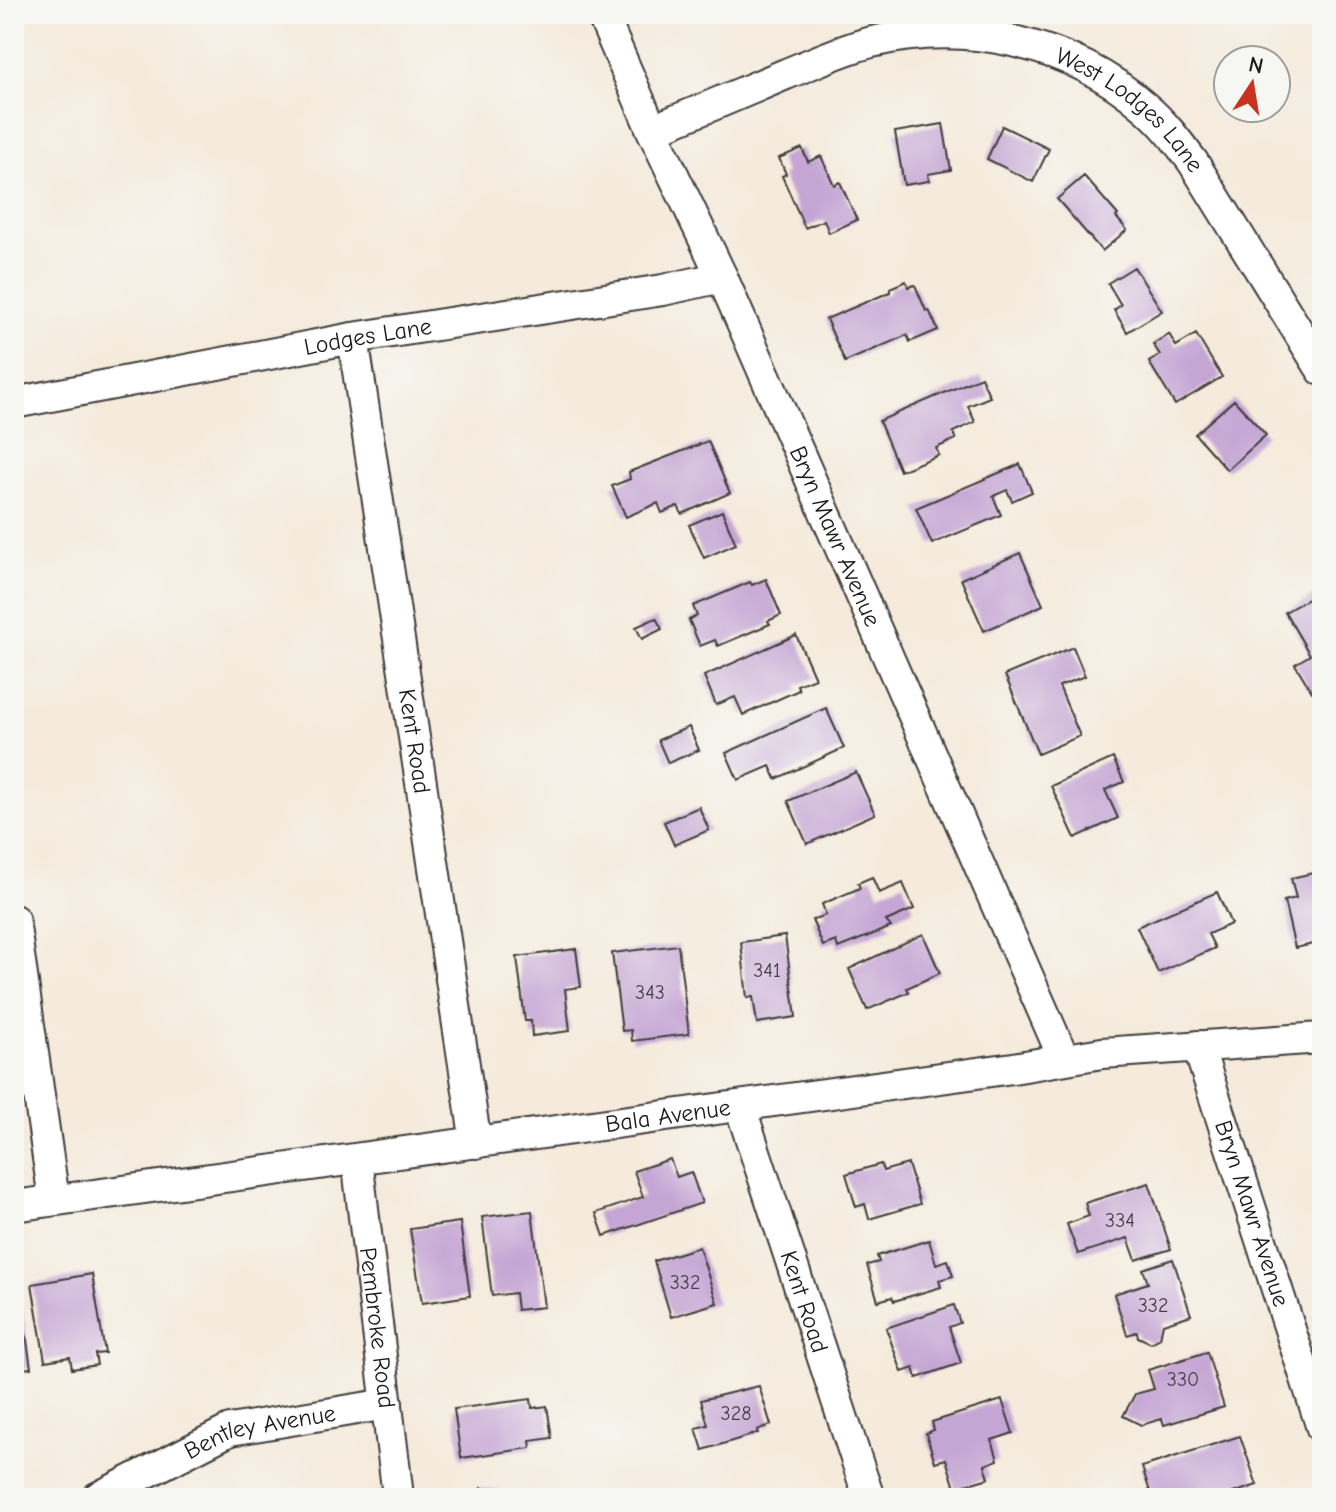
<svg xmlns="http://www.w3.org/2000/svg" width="1336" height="1512" font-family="'Comic Neue',sans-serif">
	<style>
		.building { fill: #c5a5d4 }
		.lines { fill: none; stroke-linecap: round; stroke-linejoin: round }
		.minor-casing { stroke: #3d3b39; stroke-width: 34 }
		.minor { stroke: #fff; stroke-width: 30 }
		.labels { text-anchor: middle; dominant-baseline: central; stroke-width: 8; stroke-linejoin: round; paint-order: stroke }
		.number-label { font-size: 20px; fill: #463e4a }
		.street-label { font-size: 24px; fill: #1c1c1c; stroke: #f6f6f2 }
	</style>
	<rect width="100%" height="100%" fill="#f6f6f2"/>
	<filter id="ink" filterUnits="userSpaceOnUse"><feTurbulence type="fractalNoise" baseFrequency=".0125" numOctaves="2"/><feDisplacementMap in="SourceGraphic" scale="16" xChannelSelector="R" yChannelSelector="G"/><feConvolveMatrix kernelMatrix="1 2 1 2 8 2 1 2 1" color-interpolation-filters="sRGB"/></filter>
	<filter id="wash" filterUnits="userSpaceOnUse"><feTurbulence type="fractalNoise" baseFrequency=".006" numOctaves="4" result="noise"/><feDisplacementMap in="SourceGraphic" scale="32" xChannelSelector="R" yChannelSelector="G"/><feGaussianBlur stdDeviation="1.8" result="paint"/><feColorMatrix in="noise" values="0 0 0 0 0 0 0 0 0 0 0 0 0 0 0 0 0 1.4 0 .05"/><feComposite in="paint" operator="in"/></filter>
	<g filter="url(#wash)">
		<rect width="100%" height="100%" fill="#f5eadb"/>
		<g id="blocks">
			<path class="building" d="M943 124 951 170 928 174 929 181 904 185 895 132Z
				M1002 126 1049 149 1033 182 987 159Z
				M802 148 808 162 821 156 834 185 840 182 857 220 829 233 824 220 805 228 782 176 786 174 779 158Z
				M1084 176 1118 215 1116 217 1127 230 1102 251 1057 199Z
				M1134 267 1162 311 1127 332 1114 310 1121 305 1108 283Z
				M906 281 908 287 915 285 926 311 929 310 938 330 910 342 907 335 845 362 826 319 890 292V288Z
				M1169 334 1176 346 1196 334 1222 377 1175 405 1149 362 1160 355 1153 344Z
				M981 377 990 397 968 406 975 422 953 432 956 439 936 448 939 455 900 471 879 421Z
				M1234 400 1266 435 1227 470 1195 434Z
				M708 441 730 493 682 514 678 506 662 513 658 503 626 517 612 486 630 479 629 472Z
				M1020 464 1032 492 1012 501 1007 490 993 496 1001 515 932 544 916 508Z
				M722 511 736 544 704 558 689 525Z
				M1020 553 1043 605 984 631 961 579Z
				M766 579 781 615 768 621 770 624 718 646 715 640 700 646 689 620 697 616 693 606 750 582 752 585Z
				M1322 591V686L1312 692 1295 664 1310 655 1285 612Z
				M656 618 662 629 642 639 636 627Z
				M796 635 815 678 797 685 799 690 743 715 735 697 716 705 704 676Z
				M1073 647 1085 676 1059 686 1080 736 1038 754 1005 675Z
				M826 708 844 748 776 779 770 766 738 780 726 753Z
				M689 727 699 750 668 763 658 740Z
				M1113 758 1124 782 1105 790 1118 818 1075 838 1051 786Z
				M856 772 875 814 807 844 788 801Z
				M699 807 709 830 674 845 664 822Z
				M1322 871V948L1319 949 1318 943 1295 948 1284 901 1296 898 1291 878Z
				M872 877 879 893 903 883 914 909 886 921 891 927 838 948 836 941 823 946 812 920 826 915 822 904 860 888 858 883Z
				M1217 892 1231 924 1208 934 1215 948 1158 973 1137 927Z
				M923 934 940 973 907 988 909 992 867 1010 849 969Z
				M785 936 796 1017 757 1023 753 997 747 998 741 942Z
				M678 945 689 1034 632 1041 631 1030 622 1031 612 953Z
				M576 949 581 987 565 989 570 1031 532 1036 531 1021H525L517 957Z
				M670 1159 677 1177 691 1172 702 1203 604 1236 596 1213 643 1197 634 1171Z
				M881 1164 883 1171 908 1164 920 1204 869 1219 865 1204 856 1207 846 1174Z
				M1149 1183 1171 1249 1136 1260 1128 1238 1078 1254 1067 1224 1089 1216 1085 1203Z
				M532 1211 544 1307 517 1310 515 1293 492 1296 482 1217Z
				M460 1222 470 1296 422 1303 410 1229Z
				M929 1240 936 1264 948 1260 953 1276 939 1280 941 1287 894 1301 892 1297 878 1301 867 1265 879 1262 877 1256Z
				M699 1247 717 1303 671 1317 654 1261Z
				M1173 1259 1191 1315 1163 1324 1160 1338 1151 1343 1138 1337 1137 1332 1127 1335 1114 1294 1148 1283 1143 1269Z
				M92 1274 105 1353 95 1354 97 1365 72 1369 70 1357 45 1361 32 1284Z
				M954 1305 960 1323 949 1327 961 1363 917 1378 914 1368 902 1372 886 1328Z
				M22 1307 31 1368 14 1370V1308Z
				M1207 1352 1224 1407 1164 1425 1162 1419 1141 1425 1123 1416 1135 1394 1154 1389 1148 1370Z
				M759 1386 771 1425 757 1430 758 1433 703 1450 696 1428 708 1425 701 1400Z
				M531 1399 532 1408 547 1406 552 1438 530 1441 531 1448 461 1458 454 1409Z
				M1002 1400 1013 1433 992 1440 998 1460 985 1465 989 1478 955 1488 946 1459 935 1462 926 1433 934 1430 932 1422Z
				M1240 1436 1257 1485 1218 1498H1152L1142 1467Z
				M481 1488 534 1496V1498H479Z"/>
		</g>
	</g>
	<g filter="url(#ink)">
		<use href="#blocks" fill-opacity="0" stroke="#3d3b39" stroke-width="2"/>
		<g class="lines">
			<g class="minor-casing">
				<g id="minor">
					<path id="s1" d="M602 14 652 130 722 277 1064 1059"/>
					<path id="s2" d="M652 130C697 112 741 93 786 74 814 63 842 49 872 42 966 19 1072 43 1145 107 1164 123 1178 142 1193 162L1322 370"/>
					<path id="s3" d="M353 338 476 1143"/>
					<path id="s4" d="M14 403 353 338 663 290 722 277"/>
					<path d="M14 920 54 1200"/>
					<path id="s5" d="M1198 1046 1322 1428"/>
					<path id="s6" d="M740 1106 869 1498"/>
					<path id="s7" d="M357 1159 397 1488 395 1498"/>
					<path id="s8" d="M14 1206 1013 1068 1102 1053 1322 1038"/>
					<path id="s9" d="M97 1498 230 1430 387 1404"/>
				</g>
			</g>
			<use href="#minor" class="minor"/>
		</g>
	</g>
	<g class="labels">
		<g class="number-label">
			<text x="767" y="970">341</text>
			<text x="650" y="992">343</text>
			<text x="1120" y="1220">334</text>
			<text x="685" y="1282">332</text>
			<text x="1153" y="1305">332</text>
			<text x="1183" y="1379">330</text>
			<text x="736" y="1413">328</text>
		</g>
		<g class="street-label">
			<text stroke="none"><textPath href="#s2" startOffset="518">West Lodges Lane</textPath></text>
			<text stroke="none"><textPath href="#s4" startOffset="360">Lodges Lane</textPath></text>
			<text stroke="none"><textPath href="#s1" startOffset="572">Bryn Mawr Avenue</textPath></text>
			<text stroke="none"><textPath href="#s3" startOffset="408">Kent Road</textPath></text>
			<text stroke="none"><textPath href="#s8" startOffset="660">Bala Avenue</textPath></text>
			<text stroke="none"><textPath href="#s5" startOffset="176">Bryn Mawr Avenue</textPath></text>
			<text stroke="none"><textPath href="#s6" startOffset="206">Kent Road</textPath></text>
			<text stroke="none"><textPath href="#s7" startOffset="170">Pembroke Road</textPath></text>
			<text stroke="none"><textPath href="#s9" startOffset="178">Bentley Avenue</textPath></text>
		</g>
	</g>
	<rect width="1336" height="1512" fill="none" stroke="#f6f6f2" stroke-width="48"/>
	<g transform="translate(1252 84) rotate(12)"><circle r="38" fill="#f6f6f2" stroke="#9f9f9c" stroke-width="2"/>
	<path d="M0-6L14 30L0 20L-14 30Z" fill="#c8321e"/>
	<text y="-12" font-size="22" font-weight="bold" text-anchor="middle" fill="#1c1c1c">N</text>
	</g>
</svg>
